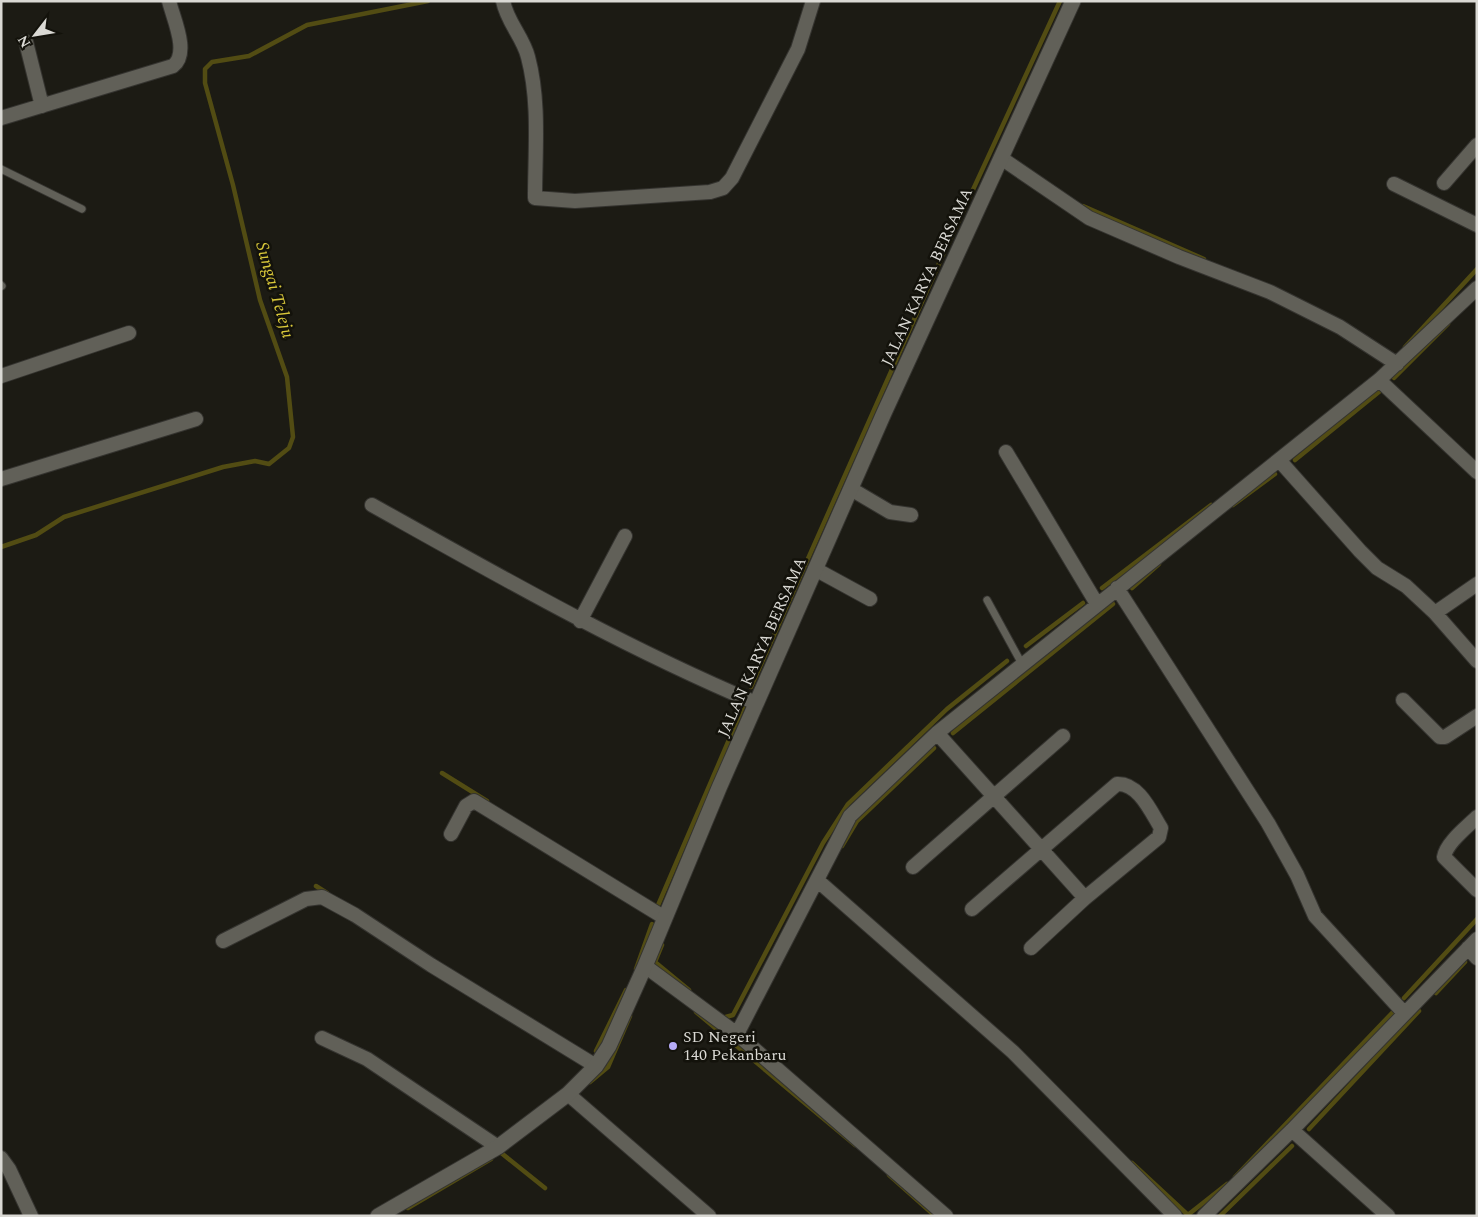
<svg xmlns="http://www.w3.org/2000/svg" width="1478" height="1217" font-family="Spectral,serif">
	<style>
		.lines { fill: none; stroke-linecap: round; stroke-linejoin: round }
		.stream { stroke: #524c13; stroke-width: 4.5 }
		.service-casing { stroke: #353430; stroke-width: 9 }
		.minor-casing { stroke: #353430; stroke-width: 16 }
		.tertiary-casing { stroke: #353430; stroke-width: 17 }
		.service { stroke: #616058; stroke-width: 7 }
		.minor { stroke: #616058; stroke-width: 14 }
		.tertiary { stroke: #616058; stroke-width: 15 }
		.poi-dot { fill: #b6acf8; stroke: #13120b; stroke-width: 2 }
		.labels { text-anchor: middle; dominant-baseline: central; stroke-width: 5; stroke-linejoin: round; paint-order: stroke }
		.street-label { font-size: 16px; fill: #dad9d4; stroke: #13120b }
		.poi-label { font-size: 16px; fill: #dad9d4; stroke: #13120b; text-anchor: start }
		.water-label { font-size: 18px; font-style: italic; fill: #d9c83a; stroke: #13120b }
	</style>
	<rect width="100%" height="100%" fill="#1c1b14"/>
	<g class="lines">
		<path class="stream" d="M1083 206 1204 259
			M1405 347 1477 269
			M1394 378 1448 324
			M1295 460 1385 387
			M1233 505 1275 474
			M1 547 36 535 64 517 223 467 255 461 269 464 289 448 293 437 287 377 260 300 233 185 205 83V69L212 62 249 56 307 25 428 1
			M1102 588 1211 505
			M1132 588 1159 564
			M1026 646 1083 603
			M751 687 941 259 1060 1
			M953 733 1113 604
			M442 773 487 801
			M842 846 857 821 934 748
			M316 886 327 893
			M656 910 743 707
			M662 945 655 962 689 990
			M636 969 652 924
			M1436 993 1465 962
			M1404 998 1477 919
			M696 1012 855 1145
			M722 1018 733 1015 823 843 848 804 947 709 1007 661
			M596 1051 626 990
			M590 1082 608 1067 630 1016
			M1309 1129 1419 1011
			M500 1152 545 1188
			M1132 1163 1188 1215
			M889 1175 935 1216
			M1235 1177 1392 1013
			M408 1208 491 1159
			M1189 1214 1227 1184
			M1220 1216 1292 1146"/>
		<g class="service-casing">
			<path id="service" d="M1 169 82 209
				M1 285 2 286
				M987 600 1022 664"/>
		</g>
		<g class="minor-casing">
			<path id="minor" d="M503 1C507 22 523 37 528 57 540 102 535 151 535 198L575 201 710 192 723 188 732 178 798 49 813 1
				M26 42 42 106
				M1 118 173 66C190 53 173 18 169 1
				M1001 158 1089 218 1179 257 1270 292 1340 327 1397 364
				M1444 183 1477 145
				M1394 184 1477 225
				M1 376 129 333
				M1379 380 1477 472
				M1006 452 1097 604
				M1279 460 1360 551 1377 568 1406 586 1435 613 1477 661
				M1 479 196 419
				M851 489 890 512 911 515
				M372 505C499 576 621 646 756 703
				M815 569 870 599
				M1117 588 1268 823 1297 875 1315 916 1404 1013
				M1435 613 1477 584
				M580 621 625 536
				M1403 700 1440 737H1445L1477 716
				M937 733 1085 898
				M1477 817C1467 827 1446 843 1444 857L1477 890
				M451 834 466 806 474 801 665 918
				M913 867 1063 736
				M817 880 1013 1052 1175 1216
				M972 909 1117 784C1139 783 1151 812 1161 828L1159 837 1085 898 1031 948
				M223 941 306 899 322 897 355 915 431 965 596 1066
				M1468 948 1477 958
				M645 966 737 1034 946 1216
				M737 1034 850 816 937 733 1379 380 1477 288
				M322 1038 367 1059 498 1147
				M568 1094 709 1216
				M1292 1130 1388 1216
				M1 1158 9 1169 31 1216
				M1204 1216 1292 1130 1477 939"/>
		</g>
		<g class="tertiary-casing">
			<path id="tertiary" d="M378 1216 498 1147 568 1094 596 1066 609 1046 645 966 719 788 884 413 1073 1"/>
		</g>
		<use href="#service" class="service"/>
		<use href="#minor" class="minor"/>
		<use href="#tertiary" class="tertiary"/>
	</g>
	<circle class="poi-dot" cx="673" cy="1046" r="5"/>
	<g class="labels">
		<g class="street-label">
			<text transform="translate(927 277) rotate(-65)">JALAN KARYA BERSAMA</text>
			<text transform="translate(762 647) rotate(-66)">JALAN KARYA BERSAMA</text>
		</g>
		<g class="poi-label">
			<text x="683" y="1037">SD Negeri<tspan x="683" dy="18">140 Pekanbaru</tspan></text>
		</g>
		<g class="water-label">
			<text transform="translate(275 290) rotate(74)">Sungai Teleju</text>
		</g>
	</g>
	<rect width="1478" height="1217" fill="none" stroke="#dad9d4" stroke-width="5"/>
	<g transform="translate(35 35) rotate(239)" stroke="#13120b" stroke-width="4" paint-order="stroke">
	<path d="M0-4L9 19L0 12L-9 19Z" fill="#dad9d4"/>
	<text y="-8" font-size="14" font-weight="bold" text-anchor="middle" fill="#dad9d4">N</text>
	</g>
</svg>
